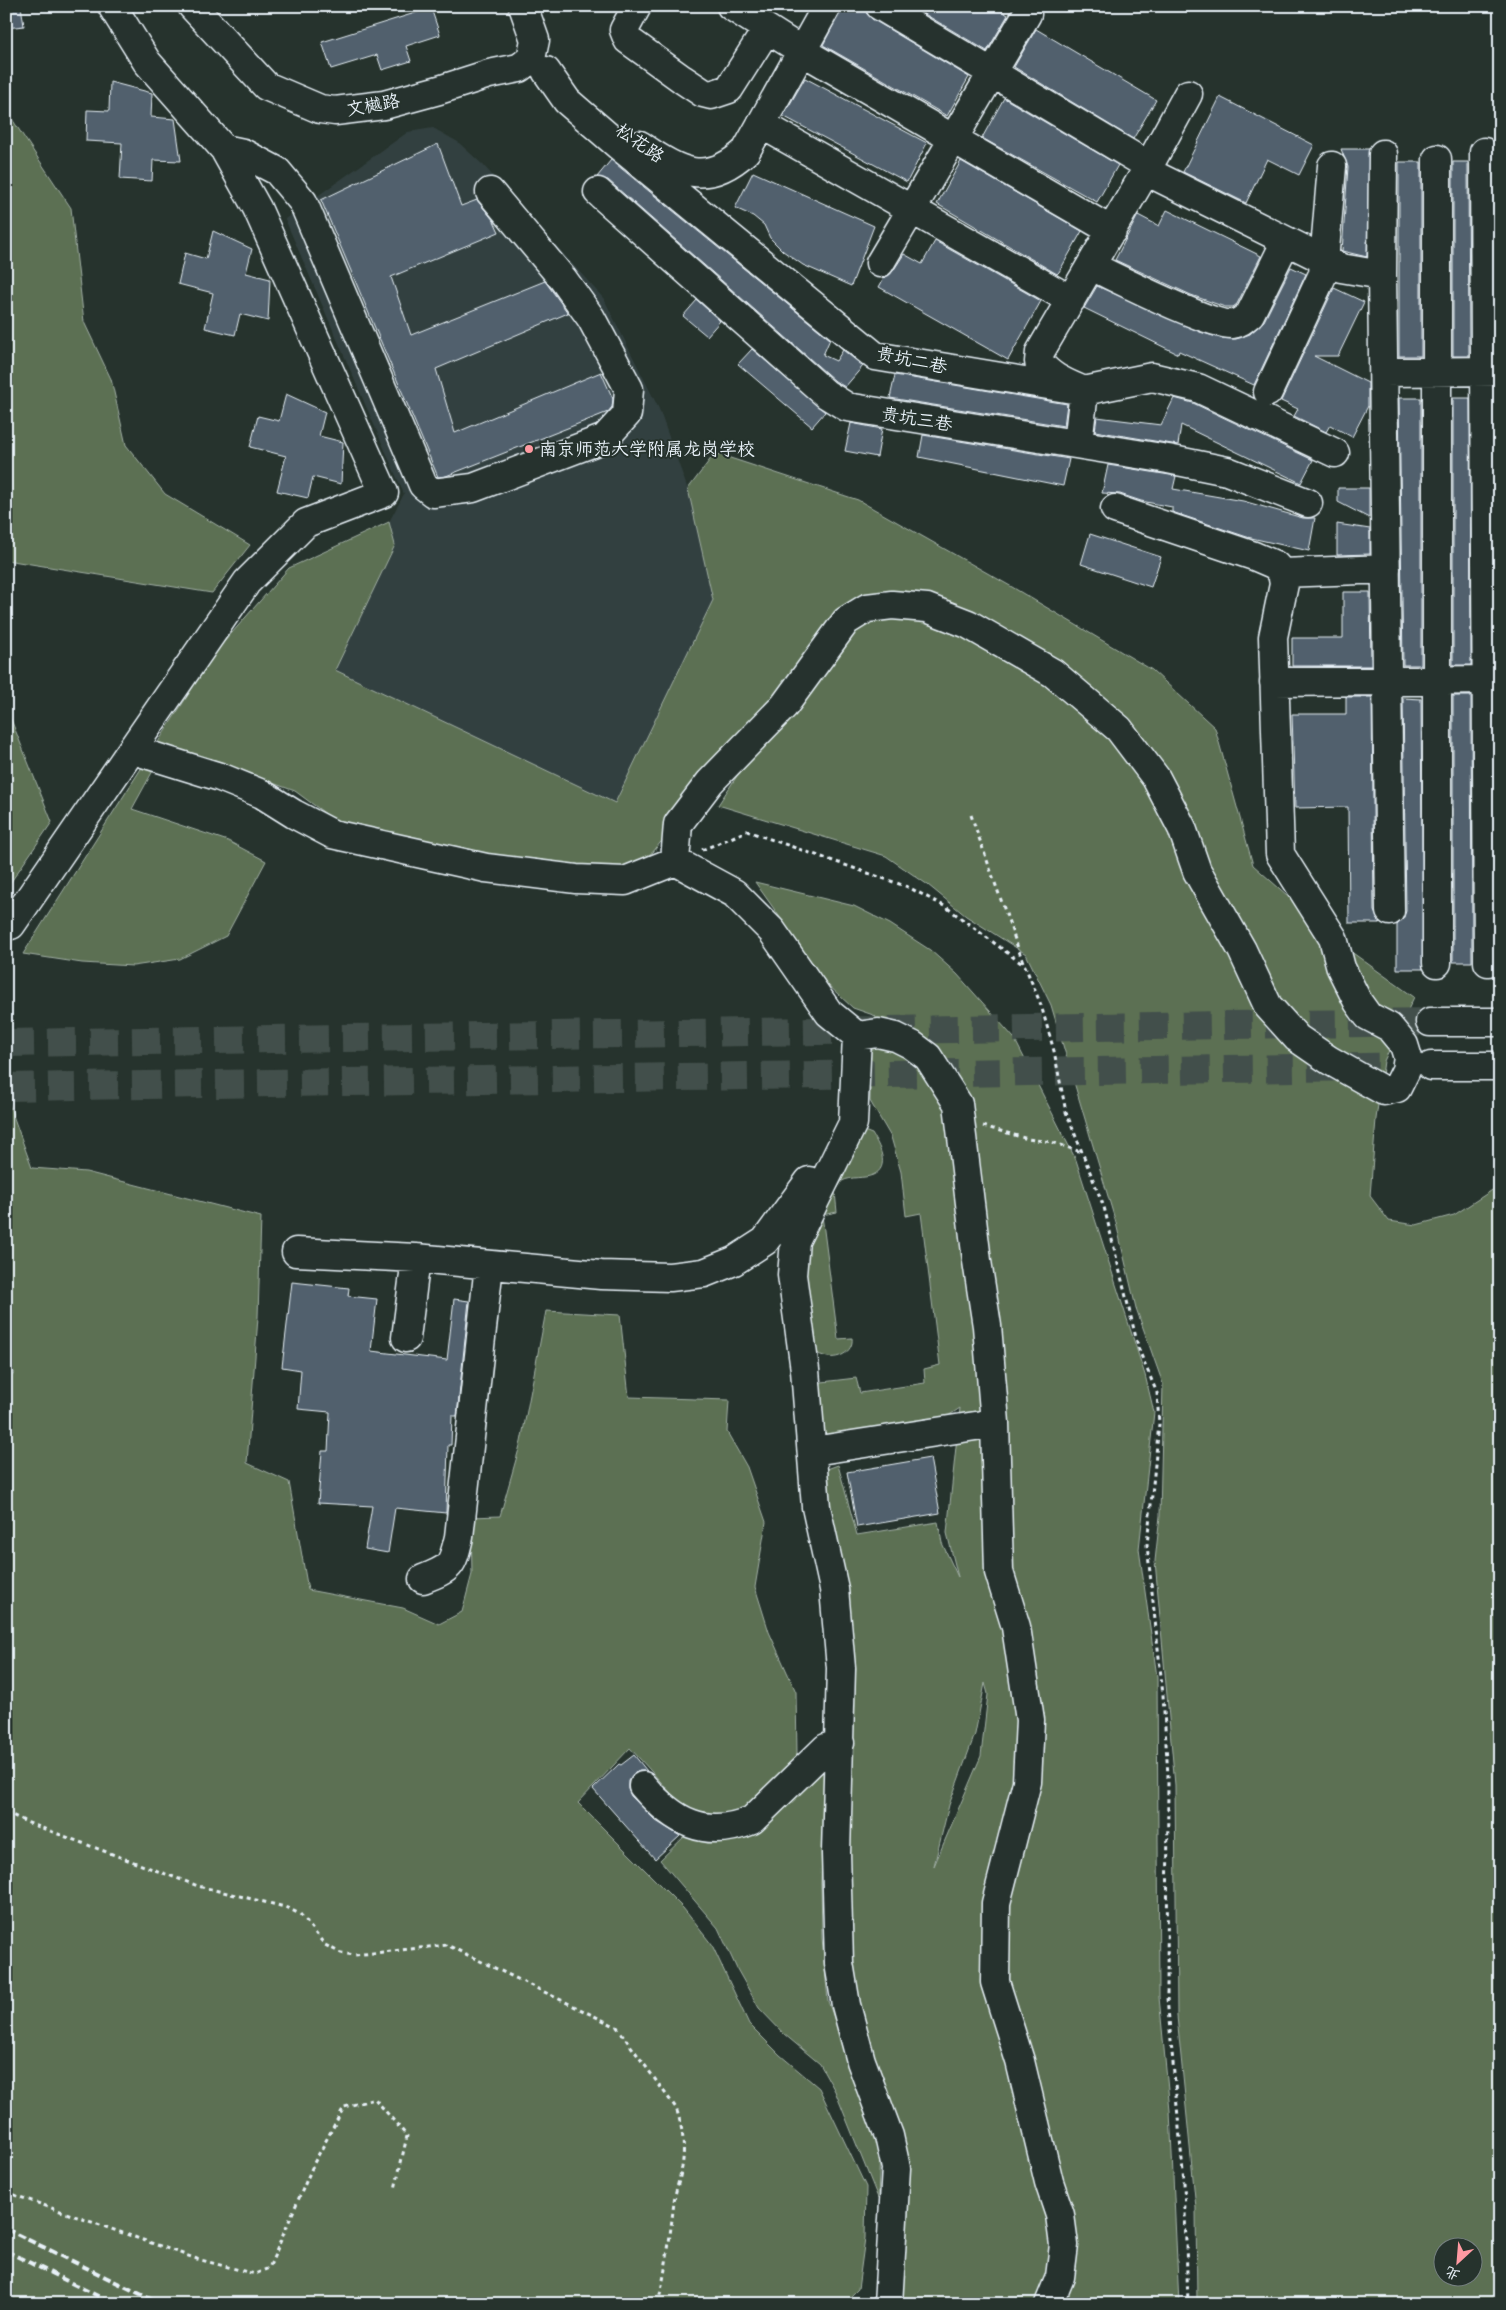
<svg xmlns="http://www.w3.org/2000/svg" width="1506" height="2310" font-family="Itim,'LXGW WenKai TC',sans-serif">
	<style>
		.built { fill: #334140 }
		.green { fill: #5c7053; stroke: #a2b0a6; fill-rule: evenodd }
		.building { fill: #51616d; stroke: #e8f1f8 }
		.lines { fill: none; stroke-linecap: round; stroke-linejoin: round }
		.minor-tunnel { stroke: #43504b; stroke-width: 28; stroke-dasharray: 28 14; stroke-linecap: butt }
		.minor-casing { stroke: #e8f1f8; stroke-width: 31 }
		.path { stroke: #e8f1f8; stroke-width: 3; stroke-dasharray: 4 4; stroke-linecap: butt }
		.minor { stroke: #26332d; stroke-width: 28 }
		.rail { stroke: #e8f1f8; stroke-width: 4; stroke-dasharray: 8 4; stroke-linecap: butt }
		.poi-dot { fill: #ff9aa2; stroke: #26332d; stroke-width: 2 }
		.labels { text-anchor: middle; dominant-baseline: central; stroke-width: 4; stroke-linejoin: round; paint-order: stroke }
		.street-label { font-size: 18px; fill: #e8f1f8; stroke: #26332d }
		.poi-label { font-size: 18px; fill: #e8f1f8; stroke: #26332d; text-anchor: start }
	</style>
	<rect width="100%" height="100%" fill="#26332d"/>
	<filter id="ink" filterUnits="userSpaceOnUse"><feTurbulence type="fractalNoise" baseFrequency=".02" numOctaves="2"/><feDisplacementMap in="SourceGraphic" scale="10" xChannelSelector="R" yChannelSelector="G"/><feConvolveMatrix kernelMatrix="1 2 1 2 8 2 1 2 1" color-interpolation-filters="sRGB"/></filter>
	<g filter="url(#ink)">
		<path class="built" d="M433 128 458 142 483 165 604 299 659 409 688 490 713 600 615 803 334 670 395 546 389 522 404 494 285 219 408 132Z"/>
		<path class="green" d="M6 110 71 208 84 322 111 379 126 445 165 494 250 545 212 593 6 560Z
			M715 453 858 500 1012 587 1152 670 1215 728 1253 865 1350 951 1414 997 1384 1061 1376 1119 1370 1196 1389 1221 1416 1225 1454 1215 1500 1185V2304H1197L1196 2208 1177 2016 1175 1785 1155 1561 1160 1516 1163 1384 1136 1308 1116 1223 1051 1005 1026 954 966 916 928 885 886 856 718 805 769 727 674 825 653 852 631 867 594 871 542 867 434 845 334 820 295 791 167 745 132 809 228 841 266 861 226 936 180 959 133 966 82 963 23 954 216 651 289 568 389 522 395 545 335 670 615 803 713 600 688 489ZM1444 2248H1474V2278H1444Z
			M6 707 52 822 6 889Z
			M755 882 854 906 890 924 930 950 957 974 1014 1038 1076 1160 1145 1375 1154 1412 1139 1549 1157 1677 1159 1997 1170 2111 1179 2304H899L901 2184 849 1995 819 1472 838 1465 857 1535 938 1522 942 1543 958 1577 947 1533 960 1408 945 1418 830 1436 821 1433 814 1387 822 1382 856 1378 860 1393 925 1383 924 1369 940 1365 921 1213 906 1216 901 1172 891 1137 870 1101 871 1021 876 1016 853 1008 827 984ZM985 1683 988 1694 981 1756 934 1866 949 1805 975 1734Z
			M6 1096 32 1168 86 1172 261 1217 258 1317 247 1463 289 1482 308 1590 403 1608 439 1624 462 1612 472 1574 471 1517 500 1516 521 1442 546 1311 620 1315 629 1397 729 1400 727 1432 747 1467 766 1522 755 1587 769 1632 796 1692 797 1754 781 1781 756 1805 727 1816 689 1813 630 1748 578 1803 683 1908 712 1945 749 2024 780 2055 819 2088 866 2187 865 2238 858 2289 843 2304H6V1377L14 1374 6 1355Z
			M859 1129 872 1134C879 1145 891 1167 873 1175 863 1179 852 1176 842 1181L835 1192 837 1212 822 1215 838 1339 852 1338C854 1352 837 1361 824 1356 819 1355 814 1351 810 1348L803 1239Z
			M812 1764 828 1767 823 1827 821 1883 822 1938 828 2001 880 2151 878 2198 835 2091 820 2064 784 2034 759 2008 737 1969 718 1928 660 1860 686 1835H729Z"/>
		<path class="building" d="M6 6H21L24 26 6 28Z
			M843 6H864L867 14 872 19 969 77 947 116 823 45Z
			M911 6H994L1008 15 987 51Z
			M431 8 440 35 406 46 411 61 382 70 377 55 331 69 322 42Z
			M1036 29 1156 100 1133 139 1014 67Z
			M805 78 927 143 907 182 783 116Z
			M110 82 152 93 151 117 175 119 181 161 153 160 152 181 120 179 122 143 86 141 87 110 109 111Z
			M1220 97 1314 145 1299 175 1267 159 1246 203 1183 172Z
			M1004 98 1118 165 1097 202 982 138Z
			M438 144 461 206 477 200 494 221 499 232 391 277 411 335 545 281 568 313 436 369 455 433 601 372 613 399 612 407 608 412 446 476 438 477 321 200Z
			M1341 149H1369L1367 257 1342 251 1348 167Z
			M611 160 830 339 823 355 836 361 843 350 863 366 845 387 835 381 608 180 597 177Z
			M961 161 1082 231 1059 272 1057 274 937 204Z
			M1399 162H1421V356H1399Z
			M1453 162H1468L1469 356H1453Z
			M753 172 874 226 851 286 803 265 783 251 770 238 764 225 753 216 735 208Z
			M1167 210 1261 256 1237 304 1233 307H1225L1191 295 1115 260 1138 215 1159 226Z
			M213 231 252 249 246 273 270 279 268 321 240 314 235 335 205 328 213 293 178 284 185 253 206 259Z
			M935 241 1041 301 1008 360 879 287 884 278 893 271 904 254 922 264Z
			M1291 267 1306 274 1254 385 1179 351 1178 354 1084 308 1097 286 1200 332 1220 338 1236 339 1250 334 1264 321Z
			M1334 288 1364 302 1338 356H1314L1368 383V406L1352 437 1330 425 1326 432 1294 416 1298 409 1281 401Z
			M697 300 720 321 707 336 683 316Z
			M752 349 825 412 812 427 738 364Z
			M895 375 1067 404 1064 426 890 398Z
			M286 394 325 412 319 436 343 442 341 484 313 477 308 498 277 491 286 456 250 447 258 416 279 421Z
			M1174 398 1193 403 1313 460 1301 483 1181 425 1178 445 1095 431 1097 417 1161 425Z
			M1399 398H1421V665H1403Z
			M1453 398H1470L1471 665H1453Z
			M851 423 882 429 877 457 845 451Z
			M923 435 1069 459 1063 486 919 457Z
			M1108 465 1176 476 1173 489 1243 501 1303 518H1315L1309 551 1247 537 1172 512V507L1141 501 1120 494 1102 493Z
			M1338 488H1369V518L1338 502Z
			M1337 524 1370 529V554L1337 555Z
			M1090 534 1161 557 1151 587 1081 564Z
			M1343 592H1370L1371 666H1292V638H1343Z
			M1453 696H1471L1472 962H1453Z
			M1346 697H1372L1374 911 1380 923H1349L1348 807 1295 808 1292 714H1346Z
			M1403 698 1421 699 1423 969H1397V925L1403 919 1406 911Z
			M292 1282 349 1288 348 1296 377 1299 371 1351 447 1360 454 1299 469 1301 457 1416H452L451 1445H448L446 1513 395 1508 388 1553 365 1549 372 1506 318 1503 322 1451H328L330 1412 298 1409 301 1370 282 1367Z
			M930 1458 940 1513 857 1527 847 1472Z
			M634 1755 647 1771H639L633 1774 628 1781V1789L631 1796 656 1821 680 1836 655 1859 593 1789 619 1764 621 1765Z"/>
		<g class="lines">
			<path class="minor-tunnel" d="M6 1043 1430 1022
				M6 1087 1430 1066"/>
			<g class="minor-casing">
				<path id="minor" d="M192 6 266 86 320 109 335 111 384 105 439 90 489 74 519 68 531 59 535 40 523 6
					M637 6 624 30 628 40 682 79 703 93 711 95 729 89 767 29
					M731 6 802 51 1112 231
					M880 6 1149 166
					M546 71 567 101 619 146 875 356 1084 391 1152 377 1198 388 1335 453
					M761 124 1071 300
					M640 145C679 173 707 187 746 151L827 6
					M224 149 243 153 277 171 303 202 423 485 433 493 473 488 605 438 627 414 629 389 591 318 563 279 490 192
					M1484 152 1488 962
					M1383 154 1382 275 1390 911
					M1437 159V963
					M1146 171 1341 268 1382 275
					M598 192 826 394 847 407 1168 459 1227 471 1308 503
					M880 263 1027 14
					M1091 266C1115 277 1212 327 1233 324 1240 323 1244 319 1250 314L1286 241
					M1384 372 1500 371
					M1268 392 1323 274 1332 166
					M1078 444 1084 391C1066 383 1051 378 1039 362L1040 352 1146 171 1188 94
					M1282 573 1386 569
					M1274 682 1500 680
					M133 750 220 777 262 794 294 814 332 834 486 868 576 879 625 881 675 861 734 893 772 931 829 1013 857 1036 878 1033 896 1037 912 1045 928 1057 958 1104 977 1261 987 1326 995 1423 999 1572 1016 1627 1030 1720 1027 1782 996 1903 995 1982 1020 2061 1049 2182 1060 2215 1064 2245 1060 2277 1049 2304
					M675 861 678 824 710 782 784 706 846 621 867 608 892 605 927 608 968 624 1053 673 1119 729 1156 778 1182 828 1197 871 1242 950 1268 1006 1297 1038 1329 1060 1384 1091 1397 1088 1406 1070 1408 1058 1404 1045 1389 1027 1368 1016 1358 1002 1341 968 1333 938 1280 854 1273 637 1284 584 1282 573 1275 565 1254 556 1115 509
					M11 925 247 582 306 523 384 493 257 208 224 149 147 62 112 6
					M1430 1022H1500
					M857 1036 853 1123 795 1241 792 1275 805 1370 816 1507 834 1589 841 1668 836 1853 839 1963 846 2005 861 2061 889 2136 896 2168 888 2304
					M1431 1066H1500
					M296 1252 416 1258 601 1275 670 1277 704 1273 734 1261 765 1241 809 1181
					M406 1338 416 1258
					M813 1451 995 1423
					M423 1579C451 1568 452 1567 459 1537L489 1265
					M643 1786C673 1821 705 1840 752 1820L826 1748 840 1743"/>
			</g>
			<path class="path" d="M971 815 1024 965
				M702 850 747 831 908 887 946 907 1025 966 1041 1005 1054 1051 1066 1112 1104 1207 1139 1350 1157 1393 1159 1424 1147 1545 1163 1695 1168 1776 1167 1998 1184 2182 1188 2304
				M983 1126 1028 1139 1052 1142 1081 1152
				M6 1812 26 1822 198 1886 285 1907 300 1914 325 1945 341 1953 355 1955 447 1945 617 2027 676 2108C683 2128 686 2151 681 2172 679 2182 675 2192 674 2202 670 2236 666 2270 658 2304
				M6 2192 197 2259 255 2274 269 2268 314 2163 344 2107 375 2099 407 2136 395 2189"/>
			<use href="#minor" class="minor"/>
			<path class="rail" d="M6 2229 161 2304
				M6 2251 114 2304"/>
		</g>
	</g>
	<circle class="poi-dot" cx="529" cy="449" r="5"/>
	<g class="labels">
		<g class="street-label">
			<text transform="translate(373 105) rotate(-10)">文樾路</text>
			<text transform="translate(640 143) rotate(35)">松花路</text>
			<text transform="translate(912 360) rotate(12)">贵坑二巷</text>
			<text transform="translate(917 419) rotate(9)">贵坑三巷</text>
		</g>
		<g class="poi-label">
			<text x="539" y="449">南京师范大学附属龙岗学校</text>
		</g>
	</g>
	<rect width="1506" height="2310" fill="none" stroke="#26332d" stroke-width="25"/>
	<rect x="12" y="12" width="1481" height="2285" fill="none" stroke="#e8f1f8" stroke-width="2" filter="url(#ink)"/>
	<g transform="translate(1458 2262) rotate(206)"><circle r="24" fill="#26332d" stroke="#747f7e"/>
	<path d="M0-4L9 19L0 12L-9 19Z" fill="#ff9aa2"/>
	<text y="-8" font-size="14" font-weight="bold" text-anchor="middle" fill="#e8f1f8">北</text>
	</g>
</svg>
